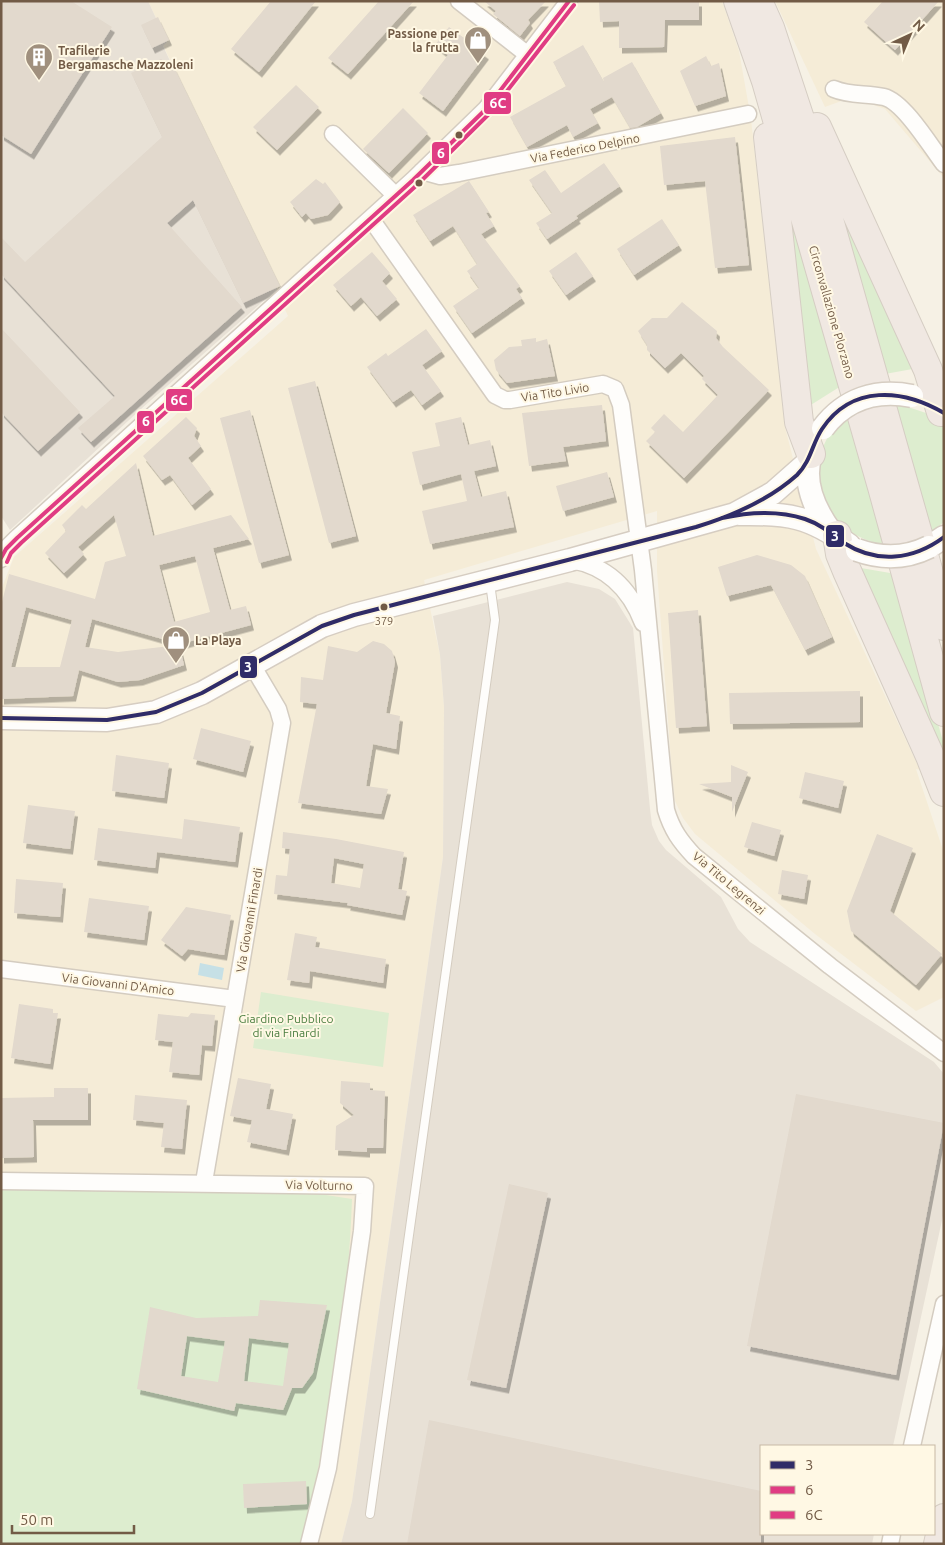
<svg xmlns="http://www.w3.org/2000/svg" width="945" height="1545" font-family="Ubuntu,sans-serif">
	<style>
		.residential { fill: #f5ecd7 }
		.industrial { fill: #e8e1d6 }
		.green { fill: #ddedcf }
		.water { fill: #c6e0e6 }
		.building { fill: #e2d9cd; fill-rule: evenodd; filter: url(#shadow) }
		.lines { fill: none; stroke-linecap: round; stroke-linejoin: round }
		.lane-casing { stroke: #d4ccc0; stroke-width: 10 }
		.street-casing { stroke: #d4ccc0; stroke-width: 19 }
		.secondary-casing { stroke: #d6cdc2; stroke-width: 25 }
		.highway-casing { stroke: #d5cdc3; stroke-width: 30 }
		.lane { stroke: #fefdfb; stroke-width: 8 }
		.street { stroke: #fefdfb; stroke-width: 16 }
		.secondary { stroke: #fefdfb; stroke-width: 22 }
		.highway { stroke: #f0e8e2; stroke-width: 28 }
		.secondary-bridge-casing { stroke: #d6cdc2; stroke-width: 25; stroke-linecap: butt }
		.secondary-bridge { stroke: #fefdfb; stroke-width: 22 }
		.bus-1-casing { stroke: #fff8e4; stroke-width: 8 }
		.bus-2-casing { stroke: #fff8e4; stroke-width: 8 }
		.bus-3-casing { stroke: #fff8e4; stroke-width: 8 }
		.bus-1 { stroke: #302c67; stroke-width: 4 }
		.bus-2 { stroke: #e03c83; stroke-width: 4 }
		.bus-3 { stroke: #e03c83; stroke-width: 4 }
		.bus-dot { fill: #725b46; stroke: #fff8e4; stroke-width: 2 }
		.labels { text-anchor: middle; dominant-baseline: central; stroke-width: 4; stroke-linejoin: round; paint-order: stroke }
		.bus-label { font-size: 11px; fill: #725b46; stroke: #fff8e4 }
		.poi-label { font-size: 12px; font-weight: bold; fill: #725b46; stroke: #fff8e4; text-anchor: start }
		.street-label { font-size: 12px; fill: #725b46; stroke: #fff8e4 }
		.park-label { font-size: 12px; fill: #4b7e40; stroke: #fff8e4 }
		.line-badge { stroke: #fff8e4; stroke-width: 2 }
		.badge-label { font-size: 14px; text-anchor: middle; font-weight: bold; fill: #fff }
	</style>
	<defs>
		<filter id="shadow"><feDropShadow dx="3" dy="5.5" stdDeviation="0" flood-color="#0004"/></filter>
	</defs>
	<rect width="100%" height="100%" fill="#f6f1e5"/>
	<path class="residential" d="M148 1H722L739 51 751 119 785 427 816 549 920 770 916 769 944 853V997L916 1011 815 934 695 834 683 818 675 801 672 775 657 571V511L424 580 440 655 444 707 443 857 352 1501 341 1544H1V590L14 557 288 316 163 45 167 42Z
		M775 1H944V178L885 109 868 103 844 100 825 107Z"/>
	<path class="industrial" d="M1 1H148L167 42 163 46 277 289 141 409 10 530 1 516Z
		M567 582 599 589 615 599 633 628 650 809 652 825 659 841 666 850 721 897 738 929 750 942 934 1062 944 1074V1211L893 1446H761V1534H874L872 1544H341L352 1501 443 857 444 707 440 655 433 616Z"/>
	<path class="green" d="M826 164 918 368 885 374Z
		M779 171 841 386 806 408Z
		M893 402 926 413 944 428V522L930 533Z
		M851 413 888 546C851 539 819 516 819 476 819 461 821 448 829 435 834 427 844 420 851 413Z
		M855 567 896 574 944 745V769Z
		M261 992 389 1013 383 1067 253 1048Z
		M1 1189 313 1193 352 1199C348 1315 329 1432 301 1544H1Z"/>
	<path class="water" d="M200 963 224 968 222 980 198 975Z"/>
	<path class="building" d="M1 1H71L112 27 31 154 1 135Z
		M271 1H316L259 72 231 49Z
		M379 1H414L348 74 328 58Z
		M484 1H546L528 20 530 23 520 36 493 14 496 11Z
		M599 1H699V20H665L664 47 619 48V21L600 22Z
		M883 1H939L895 50 864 22Z
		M158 17 169 40 152 48 141 25Z
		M449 27 486 54 443 111 419 93 448 55 435 45Z
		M583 45 604 82 603 78 632 62 661 113 637 127 630 128 612 97 590 109 598 123 573 137 567 125 527 147 510 117 566 86 553 62Z
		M706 56 711 66 719 63 726 96 695 106 680 71Z
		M161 59 174 67 280 286 243 303 193 200 167 223 242 307 91 442 78 428 115 396 1 274V237L25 262 162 137 131 73Z
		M296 85 319 107 277 150 253 127Z
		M403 108 428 133 389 173 363 149Z
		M735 137 749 265 715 268 705 181 664 185 660 146Z
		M604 163 620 186 576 216 578 218 547 239 536 223 552 213 529 180 545 170 561 193Z
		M316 179 323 184 325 182 340 202 328 215 311 219 306 213 302 217 290 202Z
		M469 181 489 212 486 213 494 226 481 234 520 286 516 289 522 298 472 333 453 306 479 288 467 271 477 264 453 226 430 241 413 215Z
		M662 219 679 245 634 275 617 249Z
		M372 252 390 273 382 281 397 299 377 316 361 297 351 306 333 285Z
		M576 252 593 276 566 295 549 271Z
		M682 302 717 331 716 338 723 347 769 390 684 478 646 441 655 432 651 428 664 414 683 432 718 395 702 379 704 376 681 353 665 368 647 350V345L638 331 652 318H667Z
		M1 328 80 412 38 451 1 412Z
		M426 329 442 351 422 365 441 391 422 405 411 390 393 402 367 367 386 353 388 356Z
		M536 338V342L547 339 555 376 507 383 496 370 494 360 509 347 522 346 521 340Z
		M315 381 356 536 329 543 288 388Z
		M602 405 606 441 563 447 566 461 529 466 522 413Z
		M250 410 289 555 259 563 220 418Z
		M186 417 197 428 194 436 201 446 188 458 211 489 192 505 170 475 162 480 143 456Z
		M461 417 468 445 490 440 496 466 474 471 481 497 506 491 514 527 430 544 422 511 467 501 461 474 420 485 412 452 440 446 435 423Z
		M136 463 153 536 231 515 249 539 213 548 230 610 246 606 251 625 180 644 92 619 85 647 118 652 179 645 184 665 140 680 118 682 79 670 73 696 1 699V606L9 574 95 599 105 562 126 556 114 515 78 547 84 554 64 573 45 553 66 531 62 525 82 505 86 509ZM195 556 210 612 174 622 159 565ZM26 607 72 620 60 667H11Z
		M607 472 614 497 563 511 556 486Z
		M757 555 791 565 805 576 832 637 805 650 771 585 727 596 718 567Z
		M698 610 707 726 676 728 668 613Z
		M373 641 384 644 392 651 395 662 386 713 400 716 396 749 373 744 366 786 388 789 381 814 298 803 317 704 300 702 301 677 323 680 328 646 357 652Z
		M860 691V722L730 724 729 693Z
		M201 728 251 741 243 772 193 759Z
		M116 755 169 763 164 798 112 791Z
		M731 765 748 772 732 812V797L699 784 731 782Z
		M805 772 844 781 838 808 799 798Z
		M28 805 75 811 70 849 23 843Z
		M184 819 240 827 235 862 157 852 155 868 94 860 98 828 182 839Z
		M752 822 781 830 774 856 744 847Z
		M283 832 336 839 404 852 398 889 407 891 402 915 347 905 348 903 274 894 276 875 287 876 290 849 282 848ZM334 858 364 864 360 888 331 883Z
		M877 834 913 848 890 911 942 954 916 985 851 931 847 911Z
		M782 870 808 875 804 899 778 894Z
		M16 879 63 883 60 917 14 913Z
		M89 898 149 906 144 940 84 932Z
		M186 907 231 915 224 955 188 949 182 956 161 940Z
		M295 933 317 937 315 947 386 959 383 983 310 971 309 983 287 980Z
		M19 1004 53 1009V1013H58L50 1064 11 1058Z
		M191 1013 215 1015 212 1046 202 1045 199 1075 169 1072 173 1042 155 1040 158 1014 188 1017Z
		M238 1078 271 1084 266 1109 293 1114 286 1150 247 1142 252 1120 230 1116Z
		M341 1081 370 1083V1090L385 1091 383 1148H367V1152L335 1150 336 1126 354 1115 340 1103Z
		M54 1088H88V1120H33L34 1157 1 1158V1098L54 1097Z
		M796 1094 944 1123 896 1375 747 1346Z
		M135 1095 187 1100 182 1149 161 1147 164 1123 133 1120Z
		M509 1184 548 1193 506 1388 467 1380Z
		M260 1300 327 1305 313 1373 302 1388H292L283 1410 236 1403 234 1411 137 1389 150 1307 196 1318 258 1316ZM187 1336 225 1341 218 1382 181 1376ZM249 1338 289 1343 283 1386 244 1381Z
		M429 1420 761 1491V1544H407Z
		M306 1481 307 1504 244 1508 243 1484Z"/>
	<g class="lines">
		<g class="lane-casing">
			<path id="lane" d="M370 1514 495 620 490 583"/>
		</g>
		<g class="street-casing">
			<path id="street" d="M459 1 528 55
				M834 89C850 96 867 93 884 97 904 102 931 147 944 164
				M333 134 396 196
				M422 171 440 176 459 173 748 114
				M371 219 495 395 505 400H510L603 384 615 389 621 405 643 570 666 810C672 830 680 841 694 856L830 966 944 1053
				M1 559 6 549 17 538 413 180 486 109 569 1
				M571 560C607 566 630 589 643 623
				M1 969 235 999
				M1 1181 365 1186 362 1231 328 1468 309 1544
				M204 1182 282 723 278 709 252 665
				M912 1446 944 1304
				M890 1544 892 1534"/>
		</g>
		<g class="secondary-casing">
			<path id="secondary" d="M811 454C802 481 815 510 831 532
				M739 514C788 513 809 516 849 545
				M929 547 944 537
				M1 718 107 720 156 712 202 693 322 626 354 615 570 560 735 514 773 493 807 463"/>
		</g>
		<g class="highway-casing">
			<path id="highway" d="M738 1 766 81 882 487 944 712
				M758 1 770 28 804 131 944 626
				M817 127 928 370 941 412
				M768 137 799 422 811 454
				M837 535 840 554 847 571 930 756 944 792
				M938 1544 944 1518"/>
		</g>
		<use href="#lane" class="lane"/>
		<use href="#street" class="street"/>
		<use href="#secondary" class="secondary"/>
		<use href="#highway" class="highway"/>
		<g class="secondary-bridge-casing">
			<path id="secondary-bridge" d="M823 428C845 399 876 389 912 396
				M857 550C882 559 905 559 929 547"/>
		</g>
		<use href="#secondary-bridge" class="secondary-bridge"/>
		<g class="bus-1-casing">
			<path id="bus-1" d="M722 518C749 512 778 510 805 519 820 524 832 534 844 543 877 564 913 560 944 537
				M1 718 107 720 156 712 202 693 322 626 354 615 696 527C732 516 768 501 797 475 811 461 812 444 822 429 852 384 903 389 944 413"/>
		</g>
		<g class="bus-2-casing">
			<path id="bus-2" d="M1 558 6 549 17 538 413 180 486 109 569 1"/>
		</g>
		<g class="bus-3-casing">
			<path id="bus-3" d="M7 562 11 553 21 543 417 185 490 113 574 5"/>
		</g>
		<use href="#bus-1" class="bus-1"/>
		<use href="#bus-2" class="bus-2"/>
		<use href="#bus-3" class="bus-3"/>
	</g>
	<defs>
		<g id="shop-pin" transform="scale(1.4375)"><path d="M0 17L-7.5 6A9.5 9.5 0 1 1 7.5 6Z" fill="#a0907e" stroke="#fff8e4"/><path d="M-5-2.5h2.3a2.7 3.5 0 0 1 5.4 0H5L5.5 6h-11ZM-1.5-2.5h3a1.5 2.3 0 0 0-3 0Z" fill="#fff"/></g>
		<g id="building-pin" transform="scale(1.4375)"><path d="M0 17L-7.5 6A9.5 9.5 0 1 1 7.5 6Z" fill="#a0907e" stroke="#fff8e4"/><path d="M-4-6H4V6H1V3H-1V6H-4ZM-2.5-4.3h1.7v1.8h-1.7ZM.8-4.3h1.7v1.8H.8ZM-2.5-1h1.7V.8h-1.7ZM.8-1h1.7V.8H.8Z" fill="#fff"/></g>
	</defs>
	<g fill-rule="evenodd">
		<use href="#shop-pin" x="478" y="40"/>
		<use href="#building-pin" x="39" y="57"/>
		<use href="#shop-pin" x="176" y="640"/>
	</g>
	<g class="bus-dot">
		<circle cx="459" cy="135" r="4.5"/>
		<circle cx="419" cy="183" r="4.5"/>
		<circle cx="384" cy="607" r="4.5"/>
	</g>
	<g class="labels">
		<g class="bus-label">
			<text x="384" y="621">379</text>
		</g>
		<g class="poi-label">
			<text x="459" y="33" text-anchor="end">Passione per<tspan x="459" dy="14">la frutta</tspan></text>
			<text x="58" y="50">Trafilerie<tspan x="58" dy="14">Bergamasche Mazzoleni</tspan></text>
			<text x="195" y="640">La Playa</text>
		</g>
		<g class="street-label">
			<text transform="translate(585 148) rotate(-11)">Via Federico Delpino</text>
			<text transform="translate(832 312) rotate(74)">Circonvallazione Plorzano</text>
			<text transform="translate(555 392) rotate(-9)">Via Tito Livio</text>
			<text transform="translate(729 883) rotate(40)">Via Tito Legrenzi</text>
			<text transform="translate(249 920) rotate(-80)">Via Giovanni Finardi</text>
			<text transform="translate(118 984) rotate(7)">Via Giovanni D'Amico</text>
			<text transform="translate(319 1185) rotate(1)">Via Volturno</text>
		</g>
		<g class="park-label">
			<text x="286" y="1018">Giardino Pubblico<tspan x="286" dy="14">di via Finardi</tspan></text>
		</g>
	</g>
	<g class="line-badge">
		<rect x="483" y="91" width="29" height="24" rx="5" fill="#e03c83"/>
		<rect x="431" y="141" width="19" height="24" rx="5" fill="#e03c83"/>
		<rect x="165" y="388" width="28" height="24" rx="5" fill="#e03c83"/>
		<rect x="136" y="410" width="19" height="24" rx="5" fill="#e03c83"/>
		<rect x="825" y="524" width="20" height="24" rx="5" fill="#302c67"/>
		<rect x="239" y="655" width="19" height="24" rx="5" fill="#302c67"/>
	</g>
	<g class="badge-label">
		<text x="498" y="108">6C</text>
		<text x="441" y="158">6</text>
		<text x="179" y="405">6C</text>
		<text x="146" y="426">6</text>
		<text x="835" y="541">3</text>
		<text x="248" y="672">3</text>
	</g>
	<rect width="945" height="1545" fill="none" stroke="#725b46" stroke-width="5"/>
	<rect x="760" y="1445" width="175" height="90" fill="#fff8e4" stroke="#c7b9a5"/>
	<rect x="770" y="1461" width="25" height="8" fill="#302c67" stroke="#c7b9a5"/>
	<text x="805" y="1470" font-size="15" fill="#725b46">3</text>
	<rect x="770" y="1486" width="25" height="8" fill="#e03c83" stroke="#c7b9a5"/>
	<text x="805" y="1495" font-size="15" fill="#725b46">6</text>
	<rect x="770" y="1511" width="25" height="8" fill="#e03c83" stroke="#c7b9a5"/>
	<text x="805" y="1520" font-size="15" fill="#725b46">6C</text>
	<g transform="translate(910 35) rotate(44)" stroke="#fff8e4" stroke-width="4" paint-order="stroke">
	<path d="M0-4L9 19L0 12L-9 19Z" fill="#725b46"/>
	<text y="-8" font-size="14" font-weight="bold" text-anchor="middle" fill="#725b46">N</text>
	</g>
	<path d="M12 1525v8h122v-8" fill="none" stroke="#725b46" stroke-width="2.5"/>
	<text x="20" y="1525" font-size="15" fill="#725b46" stroke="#fff8e4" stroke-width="4" paint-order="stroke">50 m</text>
</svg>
